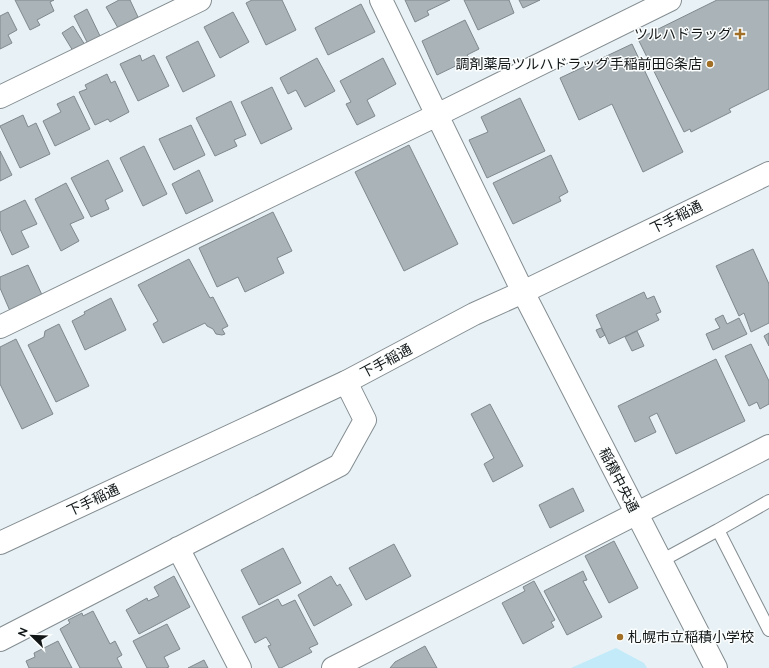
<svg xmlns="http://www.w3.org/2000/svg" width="769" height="668" font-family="Raleway,'Noto Sans JP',sans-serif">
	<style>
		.green { fill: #c3eaf8 }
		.building { fill: #aab3b7; stroke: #7f888c }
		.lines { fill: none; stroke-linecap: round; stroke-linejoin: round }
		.service-casing { stroke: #848d91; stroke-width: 14 }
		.minor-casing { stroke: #848d91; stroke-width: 24 }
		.tertiary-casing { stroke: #848d91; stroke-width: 24 }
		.secondary-casing { stroke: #848d91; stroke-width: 24 }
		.service { stroke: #fff; stroke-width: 12 }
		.minor { stroke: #fff; stroke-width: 22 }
		.tertiary { stroke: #fff; stroke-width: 22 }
		.secondary { stroke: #fff; stroke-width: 22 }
		.poi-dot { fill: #a16f25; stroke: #fcfefe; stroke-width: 1.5 }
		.labels { text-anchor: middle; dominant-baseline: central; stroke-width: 3; stroke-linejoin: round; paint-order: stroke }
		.poi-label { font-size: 14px; fill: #121617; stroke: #fcfefe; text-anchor: end }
		.street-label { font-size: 14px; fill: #121617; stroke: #fcfefe }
	</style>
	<rect width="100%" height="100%" fill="#e8f2f6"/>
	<path class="green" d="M616 648 644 663 647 668H571Z"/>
	<path class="building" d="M15 0H54L50 2 54 11 37 20 40 25 30 30Z
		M119 0H130L138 17 118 28 106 7Z
		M252 0H282L296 30 266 45 246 3Z
		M405 0H450L427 11 429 15 415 22Z
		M464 0H509L514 13 478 30Z
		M519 0H540L523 8Z
		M717 0H769V89L729 109 731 112 691 132 690 129 684 132 638 39Z
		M361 4 375 32 328 55 315 28Z
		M87 9 101 38 88 44 74 16Z
		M8 12 17 30 8 35 12 43 0 49V16Z
		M233 12 249 42 220 58 204 27Z
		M465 20 479 49 467 55 470 59 437 75 422 41Z
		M73 26 85 45 73 51 62 33Z
		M198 41 215 76 183 92 166 57Z
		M632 44 683 152 643 172 612 104 579 120 560 78Z
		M140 55 142 61 154 55 169 86 138 101 120 64Z
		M317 58 335 91 305 107 296 90 288 94 280 78Z
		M383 58 396 84 367 100 375 116 357 125 346 104 351 102 340 81Z
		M107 74 111 83 115 81 129 112 110 122 108 119 95 125 79 92 87 89 85 85Z
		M272 87 292 129 261 144 241 102Z
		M74 96 90 129 55 146 43 121 61 112 57 104Z
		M520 98 545 151 487 178 469 140 488 132 481 117Z
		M231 101 246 135 234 140 237 146 215 156 196 118Z
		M23 115 28 127 36 123 50 154 20 168 0 126Z
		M191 125 205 155 174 170 159 139Z
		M409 145 458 244 404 271 355 172Z
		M144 146 167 194 143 206 120 158Z
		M0 151 12 175 0 181Z
		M551 155 568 192 559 197 561 201 513 224 493 183Z
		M108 160 123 191 105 200 109 209 91 217 71 178Z
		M199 170 213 201 186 214 172 184Z
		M66 183 84 218 70 224 79 241 61 251 35 199Z
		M25 200 37 224 21 231 29 247 12 255 0 229V212Z
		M273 212 292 251 277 258 284 273 245 292 238 277 217 287 199 248Z
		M753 249 769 284V323L751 332 744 313 739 316 716 266Z
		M189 259 210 298 213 297 228 326 222 329 225 334 222 335 216 334 213 329 207 326 205 323 163 343 153 324 158 321 138 285Z
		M28 265 43 297 10 311 0 288V277Z
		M644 292 647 299 654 296 661 312 656 314 659 320 609 344 596 315Z
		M111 298 126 330 85 350 72 321 85 314 84 312Z
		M723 315 727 324 739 318 747 334 713 350 706 334 720 328 715 319Z
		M59 324 89 386 56 402 28 345 44 337 45 331Z
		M601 328 605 335 600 338 596 330Z
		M637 331 644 346 632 351 625 337Z
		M769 333V346L764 336Z
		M16 339 53 414 22 429 0 384V347Z
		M751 344 769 381V404L760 409 757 402 749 406 725 356Z
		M716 359 745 421 676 454 657 413 649 417 656 432 635 442 618 406Z
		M490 404 523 466 493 482 484 464 494 458 471 414Z
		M573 488 584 511 550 528 539 505Z
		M614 541 638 588 609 603 585 556Z
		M394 544 411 576 366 600 349 568Z
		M283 548 301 583 259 605 241 570Z
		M583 571 587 580 583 581 602 617 567 635 544 591Z
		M174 576 190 607 139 634 126 610 147 598 148 601 159 596 154 587Z
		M331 576 337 586 340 584 352 605 314 626 298 595Z
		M534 581 555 620 551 622 554 627 523 644 502 603 525 591 523 587Z
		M278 599 282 606 295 600 318 644 309 648 312 652 281 668H279L268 646 271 645 266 637 255 643 242 617Z
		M93 611 110 644 115 641 122 655 117 658 122 668H80L60 629 70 623 68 620 82 613 83 616Z
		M167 624 180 649 164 657 169 667 166 668H147L133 641Z
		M58 641 72 668H29L26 661 35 657 34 653Z
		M425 646 437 668H390L395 662Z
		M204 660 208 668H188Z"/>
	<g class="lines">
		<g class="service-casing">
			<path id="service" d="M718 530 769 501
				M661 561 718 530 769 630"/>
		</g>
		<g class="minor-casing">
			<path id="minor" d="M381 0 523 292
				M0 97 200 0
				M0 327 437 115 670 0
				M178 548 240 668
				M0 640 340 465 365 420 346 382
				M333 668 769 446"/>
		</g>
		<g class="tertiary-casing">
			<path id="tertiary" d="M523 292 716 668"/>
		</g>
		<g class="secondary-casing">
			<path id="secondary" d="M0 543 346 382 474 314 523 292 769 173"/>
		</g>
		<use href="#service" class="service"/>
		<use href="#minor" class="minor"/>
		<use href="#tertiary" class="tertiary"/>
		<use href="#secondary" class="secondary"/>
	</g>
	<g class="poi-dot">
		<path d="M738 28h4v4h4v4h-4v4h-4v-4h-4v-4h4z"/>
		<circle cx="710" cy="64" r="4"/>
		<circle cx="620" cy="637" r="4"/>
	</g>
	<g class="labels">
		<g class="poi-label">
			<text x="732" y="34">ツルハドラッグ</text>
			<text x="702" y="64">調剤薬局ツルハドラッグ手稲前田6条店</text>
			<text x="628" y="637" text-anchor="start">札幌市立稲積小学校</text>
		</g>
		<g class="street-label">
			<text transform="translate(676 217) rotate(-26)">下手稲通</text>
			<text transform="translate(386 361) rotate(-28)">下手稲通</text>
			<text transform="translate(619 480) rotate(63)">稲積中央通</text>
			<text transform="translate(93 500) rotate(-25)">下手稲通</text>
		</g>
	</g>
	<g transform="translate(32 636) rotate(293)" stroke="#fcfefe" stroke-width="3" paint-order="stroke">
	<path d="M0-3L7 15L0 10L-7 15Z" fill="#121617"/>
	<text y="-6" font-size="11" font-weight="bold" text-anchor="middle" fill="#121617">N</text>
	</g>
</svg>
